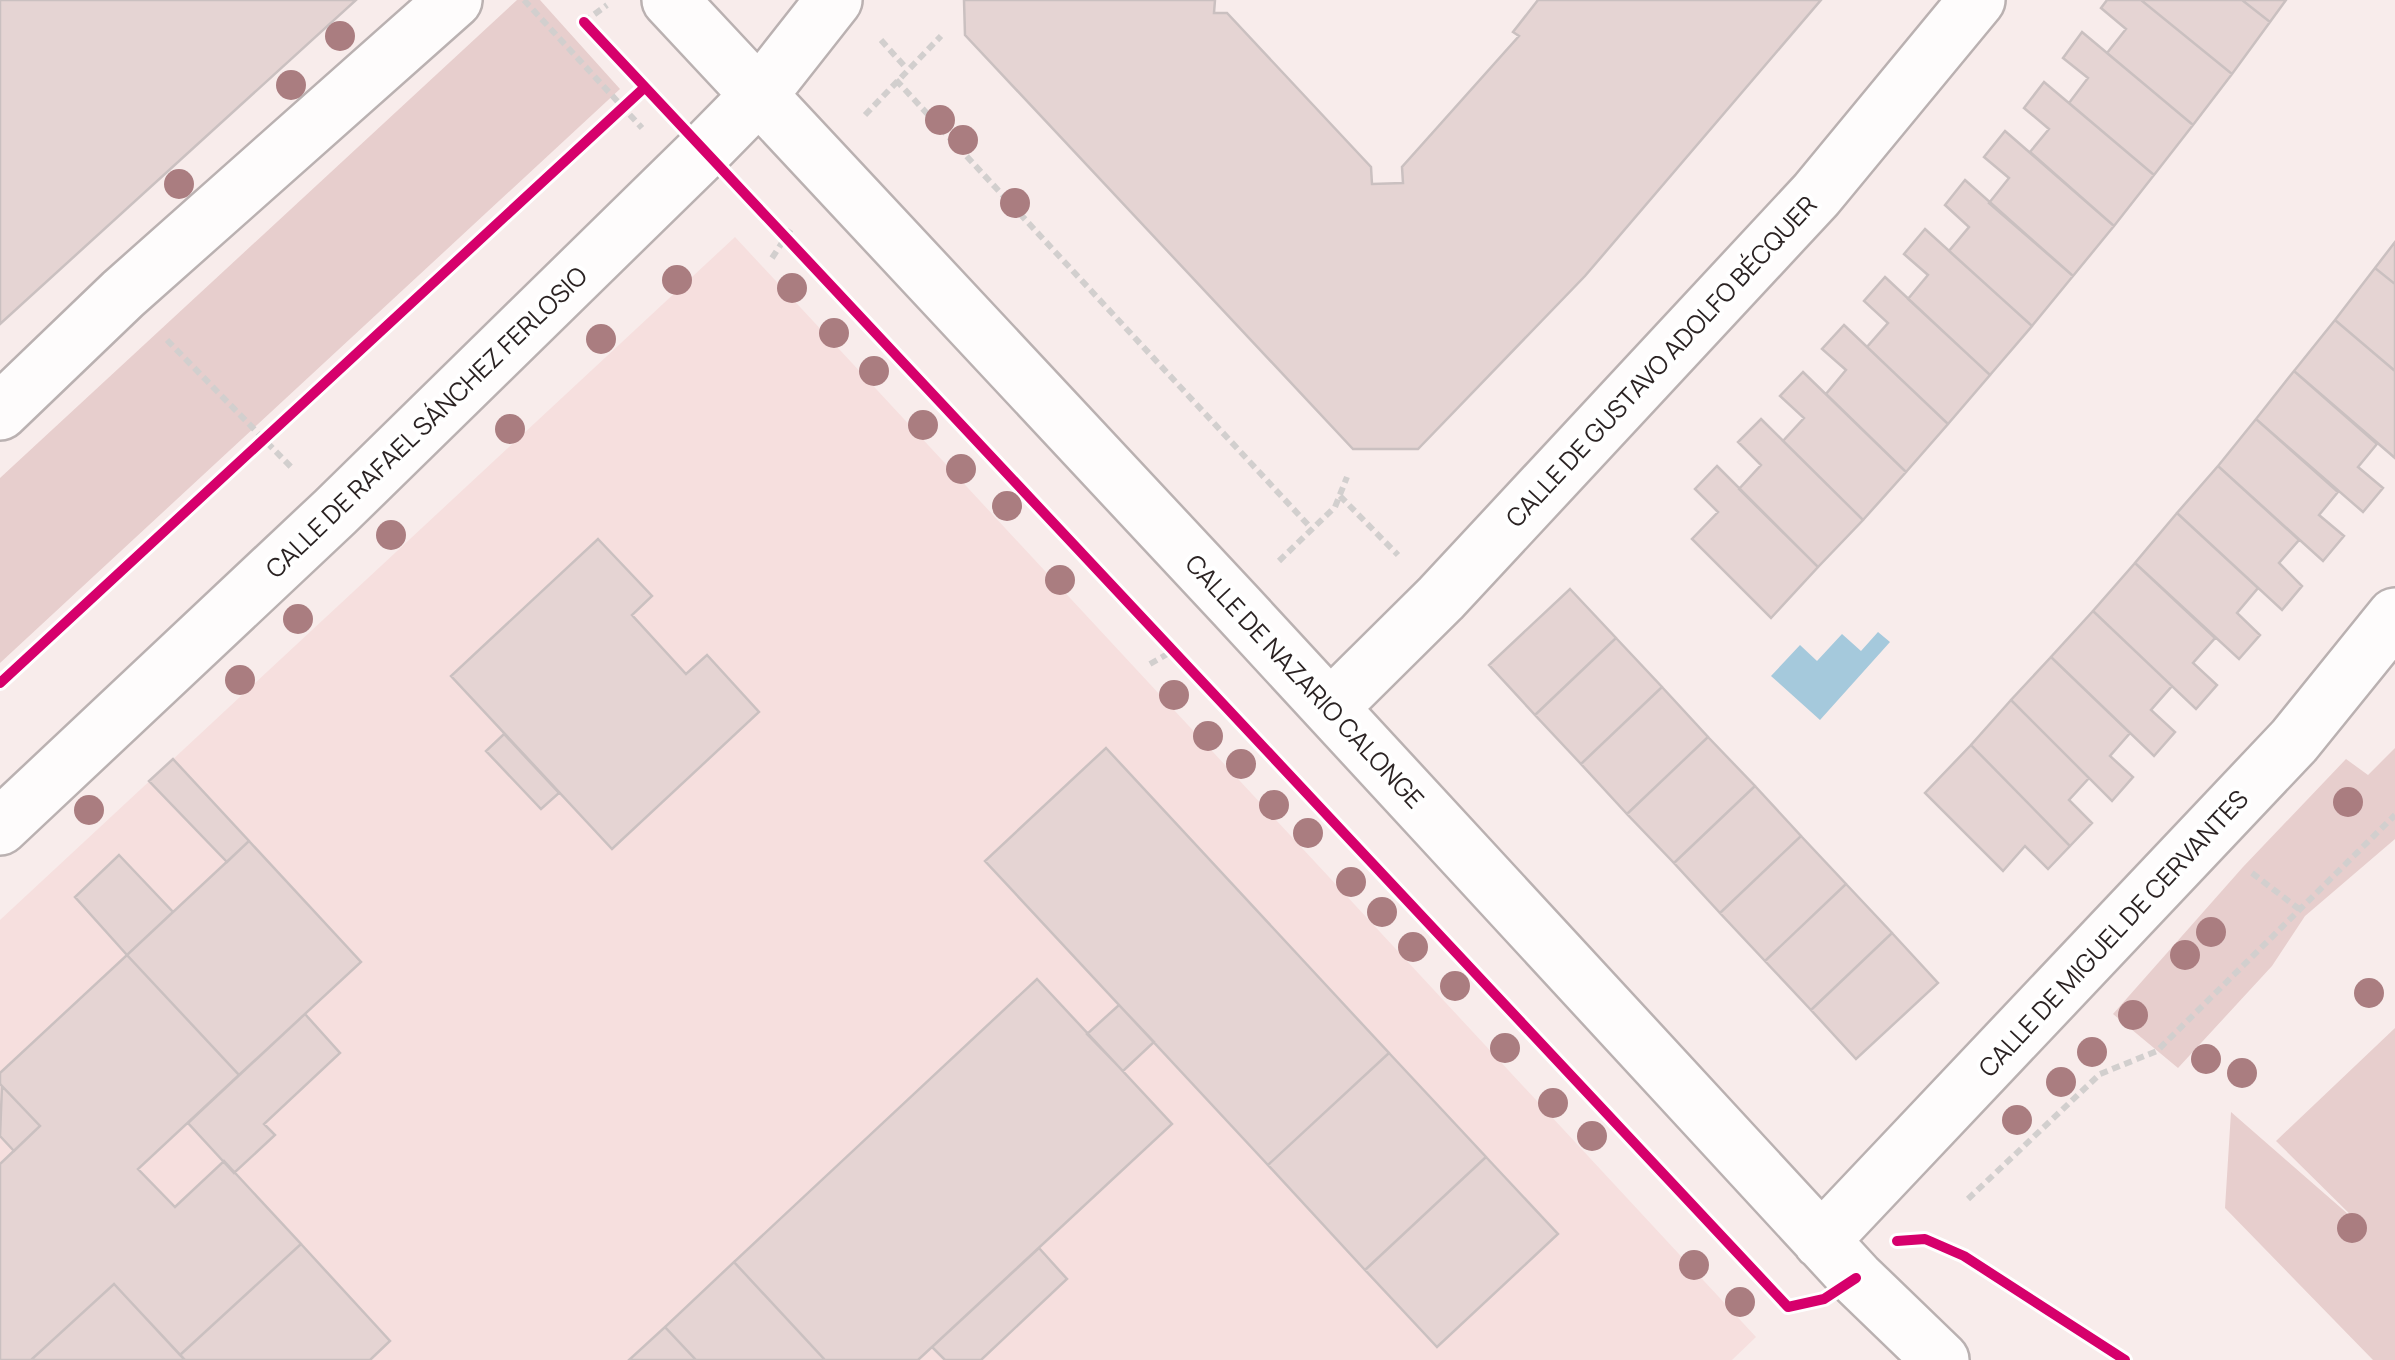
<svg xmlns="http://www.w3.org/2000/svg" width="2395" height="1360" font-family="Manrope,sans-serif">
	<style>
		.built { fill: #f6dfde }
		.green { fill: #e7cecd }
		.water { fill: #a5c9dc }
		.building { fill: #e5d4d3; stroke: #cac0c0; stroke-width: 2.5 }
		.lines { fill: none; stroke-linecap: round; stroke-linejoin: round }
		.minor-casing { stroke: #bab1b1; stroke-width: 60 }
		.path { stroke: #d2cfce; stroke-width: 6; stroke-dasharray: 8 5; stroke-linecap: butt }
		.minor { stroke: #fefcfc; stroke-width: 55 }
		.cycleway-casing { stroke: #fff; stroke-width: 16 }
		.cycleway { stroke: #d6006c; stroke-width: 10 }
		.tree { fill: #aa7d80 }
		.labels { text-anchor: middle; dominant-baseline: central; stroke-width: 8; stroke-linejoin: round; paint-order: stroke }
		.street-label { font-size: 25px; fill: #2b2323; stroke: #fff }
	</style>
	<rect width="100%" height="100%" fill="#f8eceb"/>
	<path class="built" d="M735 237 1756 1337 1732 1360H0V920Z"/>
	<path class="green" d="M517 0H540L620 89 0 663V478Z
		M2395 748V839L2305 916 2272 966 2178 1068 2113 1014 2243 867 2346 759 2368 775Z
		M2395 1028V1360H2373L2225 1208 2231 1112 2364 1228 2276 1141Z"/>
	<path class="water" d="M1878 632 1890 642 1820 720 1771 676 1800 645 1817 661 1842 634 1861 651Z"/>
	<path class="building" d="M0 0H356L0 324Z
		M964 0H1215L1214 13H1227L1371 167 1372 184 1403 183 1402 167 1519 36 1513 32 1538 0H1821L1585 276 1418 449H1353L965 35Z
		M2107 0H2141L2232 74 2193 125 2107 53 2126 29 2101 8Z
		M2141 0H2242L2270 22 2232 74Z
		M2242 0H2286L2270 22Z
		M2082 32 2193 125 2154 175 2069 103 2088 78 2063 58Z
		M2044 82 2154 175 2114 226 2030 152 2049 129 2024 108Z
		M2005 131 2114 226 2073 276 1989 203 2009 178 1984 157Z
		M1965 180 2073 276 2032 326 1949 251 1969 227 1945 205Z
		M1925 229 2032 326 1990 375 1908 299 1928 275 1904 254Z
		M2395 242V284L2375 268Z
		M2375 268 2395 284V371L2335 320Z
		M1885 277 1990 375 1948 424 1867 347 1888 323 1864 301Z
		M2335 320 2395 371V458L2294 371Z
		M1844 325 1948 424 1906 472 1826 394 1846 370 1822 349Z
		M2294 371 2377 444 2358 467 2383 488 2363 512 2256 419Z
		M1803 372 1906 472 1863 520 1783 441 1804 418 1780 396Z
		M1761 419 1863 520 1818 567 1739 489 1761 465 1738 442Z
		M2256 419 2338 492 2319 515 2344 536 2323 561 2218 466Z
		M1717 466 1818 567 1771 618 1692 539 1718 512 1695 489Z
		M2218 466 2299 540 2279 563 2302 586 2282 610 2177 513Z
		M2177 513 2258 588 2237 613 2260 635 2239 659 2135 563Z
		M598 539 652 596 632 615 686 674 707 655 759 712 612 849 451 676Z
		M2135 563 2215 638 2193 663 2217 685 2196 709 2093 611Z
		M1570 589 1616 638 1535 715 1489 665Z
		M2093 611 2172 686 2151 710 2175 732 2154 756 2051 657Z
		M1616 638 1662 687 1581 764 1535 715Z
		M2051 657 2130 733 2110 756 2133 777 2112 801 2011 700Z
		M1662 687 1708 737 1627 814 1581 764Z
		M2011 700 2089 778 2069 800 2092 823 2070 846 1971 745Z
		M504 734 559 793 541 809 486 751Z
		M1708 737 1755 786 1674 863 1627 814Z
		M1971 745 2070 846 2048 869 2025 846 2003 871 1925 793Z
		M1106 748 1389 1053 1268 1165 985 861Z
		M173 759 249 841 227 862 149 781Z
		M1755 786 1801 836 1720 913 1674 863Z
		M1801 836 1846 884 1765 961 1720 913Z
		M249 841 361 962 239 1075 127 955Z
		M119 855 173 912 127 955 75 897Z
		M1846 884 1892 933 1811 1010 1765 961Z
		M1892 933 1938 983 1856 1059 1811 1010Z
		M127 955 239 1075 138 1169 175 1207 224 1161 301 1244 180 1355 114 1284 31 1360H0V1164L40 1126 0 1084V1073Z
		M1037 979 1172 1124 918 1360H825L734 1262Z
		M1119 1005 1154 1042 1123 1071 1087 1034Z
		M305 1014 340 1053 264 1124 275 1135 234 1173 188 1123Z
		M1389 1053 1486 1157 1365 1270 1268 1165Z
		M2 1086 40 1126 14 1151 0 1136Z
		M1486 1157 1558 1234 1437 1347 1365 1270Z
		M301 1244 390 1341 370 1360H185L180 1355Z
		M1039 1248 1067 1279 981 1360H945L932 1347Z
		M734 1262 825 1360H696L665 1327Z
		M114 1284 185 1360H31Z
		M665 1327 696 1360H629Z"/>
	<g class="lines">
		<g class="minor-casing">
			<path id="minor" d="M670 0 1235 605 1856 1278 1941 1360
				M0 412 123 294 454 0
				M1330 708 1441 598 1816 195 1977 0
				M0 827 335 512 704 151 760 94 834 0
				M1821 1241 2294 741 2395 616"/>
		</g>
		<path class="path" d="M524 0 642 128
			M584 22 607 5
			M881 40 907 69
			M896 80 1311 528
			M865 115 941 36
			M772 258 793 226
			M167 340 291 467
			M1340 496 1398 555
			M1279 561 1335 507 1347 477
			M1150 664 1183 645
			M2252 873 2299 909
			M1968 1199 2100 1074 2157 1051 2395 815"/>
		<use href="#minor" class="minor"/>
		<g class="cycleway-casing">
			<path id="cycleway" d="M584 22 1788 1307 1824 1299 1856 1278
				M0 683 644 88
				M1897 1241 1925 1239 1964 1256 2125 1360"/>
		</g>
		<use href="#cycleway" class="cycleway"/>
	</g>
	<g class="tree">
		<circle cx="340" cy="36" r="15"/>
		<circle cx="291" cy="85" r="15"/>
		<circle cx="940" cy="120" r="15"/>
		<circle cx="963" cy="140" r="15"/>
		<circle cx="179" cy="184" r="15"/>
		<circle cx="1015" cy="203" r="15"/>
		<circle cx="677" cy="280" r="15"/>
		<circle cx="792" cy="288" r="15"/>
		<circle cx="834" cy="333" r="15"/>
		<circle cx="601" cy="339" r="15"/>
		<circle cx="874" cy="371" r="15"/>
		<circle cx="923" cy="425" r="15"/>
		<circle cx="510" cy="429" r="15"/>
		<circle cx="961" cy="469" r="15"/>
		<circle cx="1007" cy="506" r="15"/>
		<circle cx="391" cy="535" r="15"/>
		<circle cx="1060" cy="580" r="15"/>
		<circle cx="298" cy="619" r="15"/>
		<circle cx="240" cy="680" r="15"/>
		<circle cx="1174" cy="695" r="15"/>
		<circle cx="1208" cy="736" r="15"/>
		<circle cx="1241" cy="764" r="15"/>
		<circle cx="2348" cy="802" r="15"/>
		<circle cx="1274" cy="805" r="15"/>
		<circle cx="89" cy="810" r="15"/>
		<circle cx="1308" cy="833" r="15"/>
		<circle cx="1351" cy="882" r="15"/>
		<circle cx="1382" cy="912" r="15"/>
		<circle cx="2211" cy="932" r="15"/>
		<circle cx="1413" cy="947" r="15"/>
		<circle cx="2185" cy="955" r="15"/>
		<circle cx="1455" cy="986" r="15"/>
		<circle cx="2369" cy="993" r="15"/>
		<circle cx="2133" cy="1015" r="15"/>
		<circle cx="1505" cy="1048" r="15"/>
		<circle cx="2092" cy="1052" r="15"/>
		<circle cx="2206" cy="1059" r="15"/>
		<circle cx="2242" cy="1073" r="15"/>
		<circle cx="2061" cy="1082" r="15"/>
		<circle cx="1553" cy="1103" r="15"/>
		<circle cx="2017" cy="1120" r="15"/>
		<circle cx="1592" cy="1136" r="15"/>
		<circle cx="2352" cy="1228" r="15"/>
		<circle cx="1694" cy="1265" r="15"/>
		<circle cx="1740" cy="1302" r="15"/>
	</g>
	<g class="labels">
		<g class="street-label">
			<text transform="translate(1661 361) rotate(-47)">CALLE DE GUSTAVO ADOLFO BÉCQUER</text>
			<text transform="translate(426 422) rotate(-44)">CALLE DE RAFAEL SÁNCHEZ FERLOSIO</text>
			<text transform="translate(1305 681) rotate(47)">CALLE DE NAZARIO CALONGE</text>
			<text transform="translate(2113 933) rotate(-47)">CALLE DE MIGUEL DE CERVANTES</text>
		</g>
	</g>
</svg>
